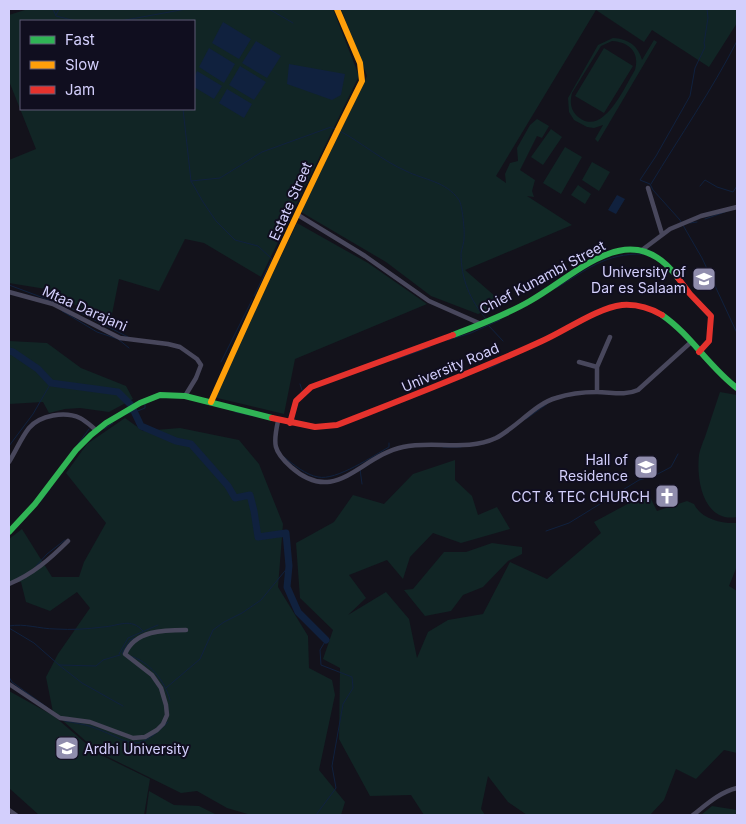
<svg xmlns="http://www.w3.org/2000/svg" width="746" height="824" font-family="Inter,sans-serif">
	<style>
		.green { fill: #112525; fill-rule: evenodd }
		.water { fill: #10213e }
		.lines { fill: none; stroke-linecap: round; stroke-linejoin: round }
		.stream { stroke: #10213e; stroke-width: 1 }
		.river { stroke: #10213e; stroke-width: 7 }
		.street { stroke: #48475c; stroke-width: 4.5 }
		.fast { stroke: #30b455; stroke-width: 6 }
		.slow { stroke: #ff9f0a; stroke-width: 6 }
		.jam { stroke: #e5322d; stroke-width: 6 }
		.labels { text-anchor: middle; dominant-baseline: central; stroke-width: 4; stroke-linejoin: round; paint-order: stroke }
		.street-label { font-size: 14px; fill: #d3cffc; stroke: #100e1f }
		.poi-label { font-size: 14px; fill: #d3cffc; stroke: #100e1f; text-anchor: end }
	</style>
	<rect width="100%" height="100%" fill="#13121b"/>
	<path class="green" d="M28 9H333L359 76 261 277 204 243 185 239 159 291 119 279 110 324 46 289 9 283V160L36 149 9 81V15ZM21 21H194V109H21Z
		M341 9H737V23L709 67 652 30 644 42 596 10 496 176 506 183 505 174 510 163 518 161 517 148 530 125 537 119 549 126 542 138 537 136 520 170 535 180 532 191 534 197 527 196 572 225 465 270 504 304 478 314 431 296 386 262 301 212 367 76Z
		M613 38C628 39 638 45 642 60L654 40 657 42 598 142 595 139 603 125 594 128 587 127 574 120 569 112 568 98 598 45ZM612 41C629 42 640 52 635 70 625 86 602 141 576 115 570 108 570 101 572 93L601 46Z
		M604 48 633 66 604 113 575 96Z
		M551 129 562 137 543 165 531 157Z
		M565 147 582 157 561 194 543 183Z
		M592 162 610 172 599 191 582 180Z
		M578 185 591 194 585 204 571 195Z
		M297 223 368 263 427 304 295 359 284 414 213 397Z
		M9 341 47 343 81 368 126 386 133 399 109 412 80 408 65 409 49 413 43 402 9 404Z
		M720 392 737 395V517C704 523 696 481 699 455 700 449 703 442 705 437 710 422 715 407 720 392Z
		M125 418 143 431 180 428 239 440 259 464 283 524 278 587 308 636 309 668 332 680 335 695 319 770 345 802 341 815H251L227 808 197 791 181 793 98 752 53 712 46 677 58 654 90 608 77 592 50 611 26 602 21 582H9V539L22 529 52 577H79L84 562 106 523 66 473 87 444Z
		M455 460V480L472 496 478 515 497 507 510 529 461 543 433 533 410 557 403 579 387 560 349 575 366 598 348 615 386 592 409 619 417 658 428 632 448 620 483 614 510 562 547 579 601 533 594 522 648 493 657 511 687 501 694 504C701 519 722 524 737 523V566L729 586 737 591V753L724 750 696 779 676 769 664 800 650 815H527L508 802 488 776 481 809 485 815H424L411 795 370 796 339 739 340 668 323 659 333 630 300 598 296 543 334 522 353 495 384 504 413 474Z
		M492 543 522 547V554L508 561 483 587 463 595 451 611 425 616 404 590 413 589 444 552H466Z
		M9 691 54 716 97 753 150 779 144 815H39L9 788Z
		M149 791 174 805 199 806 217 815H146Z
		M712 806 737 810V815H701Z"/>
	<path class="water" d="M223 22 251 39 239 59 212 43Z
		M256 41 281 56 267 78 242 63Z
		M209 48 235 64 224 83 199 67Z
		M289 64 345 74 341 95 332 100 287 84Z
		M240 66 266 82 254 100 229 85Z
		M197 71 222 86 214 99 194 87V78Z
		M227 89 252 104 244 118 219 103Z
		M617 195 625 199 616 214 608 210Z"/>
	<g class="lines">
		<path class="stream" d="M53 9 56 16 76 21
			M264 9H269L293 23
			M707 9 708 18 704 43 705 47 695 68 690 96 656 156 640 180 650 184 653 190 680 220 702 258 737 333
			M56 15 59 9
			M120 21 186 9
			M183 109 191 181 203 202 216 221 235 240 258 246 272 259 254 296
			M340 131C362 143 383 161 406 171 424 180 446 181 459 200 462 204 465 231 464 238 464 243 462 248 461 253 461 279 470 300 486 319
			M191 181 220 178 262 152 331 127 336 129
			M651 184C680 136 712 90 737 41
			M700 186 705 180 717 187 733 192 737 186
			M705 219 725 212
			M690 223 697 222
			M9 285 73 309 128 337
			M556 288C587 270 605 253 643 254
			M62 311 97 332 118 339 129 348
			M489 326 503 341
			M448 340 471 333 500 320
			M394 360 430 347
			M221 362 252 300
			M488 369 500 363
			M300 384 302 390
			M235 412 263 418
			M128 413 135 412 145 408V404
			M526 419 547 404
			M104 429 113 423
			M78 444 89 429
			M9 446 33 414 51 383
			M443 447H461
			M284 457C294 465 306 475 318 477 336 481 373 456 389 447V443
			M360 469 362 484
			M40 502 50 489
			M546 531 569 523 639 480 654 476 671 467 678 454
			M36 566 47 554 65 540
			M9 626C25 623 39 629 56 629 71 630 88 629 103 627 119 626 131 617 143 631
			M9 628 34 643 59 665 82 683 123 706
			M119 654 128 638 158 625
			M124 654 122 653 130 640 134 638
			M130 656C149 661 165 681 170 700
			M59 665 96 666 103 660 120 655
			M9 677 12 682 48 708
			M166 688 200 659 213 630 224 622 242 613 261 600 289 566
			M65 721C74 723 84 724 92 727 130 740 134 757 168 722
			M316 815 336 788 332 766 343 704 353 688 352 677 321 665 320 650 326 640"/>
		<path class="river" d="M9 351 13 352 38 369 51 383 118 392 130 404
			M133 409 141 426 176 441 191 444 228 486 235 498 250 495 254 511 258 537 286 533 289 566 287 587 298 612 326 640"/>
		<path class="street" d="M648 188 662 234
			M298 215 365 256 429 301 481 324
			M642 250 670 229 701 216 737 207
			M9 292 53 304 120 338 168 344 180 347 197 359 201 365 196 378 185 396
			M579 362 597 367
			M597 392V367L610 337
			M278 421C273 444 273 451 291 467 336 507 360 456 403 447 434 440 466 452 496 438 516 428 536 403 556 398 568 394 584 392 597 392 611 392 625 396 638 390L690 343
			M9 462C16 451 21 438 29 428 40 415 65 411 80 418 86 421 91 426 96 430
			M9 584C33 574 50 559 68 541
			M9 684 60 718 90 722 133 738 145 737 157 730 163 724 167 715 166 705 161 688 152 675 125 654C135 630 164 630 186 630
			M9 810 16 815
			M693 815C707 804 720 792 737 788"/>
		<path class="fast" d="M662 315C691 335 709 367 737 388
			M453 335C479 325 506 315 530 301 578 274 631 214 678 278
			M9 532 35 504 76 450 91 435 106 423 140 403 160 395 185 396 272 418"/>
		<path class="slow" d="M211 402C259 294 309 187 362 81L360 63 337 9"/>
		<path class="jam" d="M678 278 690 294 711 316 709 341 699 352
			M272 418 315 427 337 425C406 398 475 372 542 341 565 331 597 308 622 305 636 304 650 308 662 315
			M290 423 296 401 311 387 453 335"/>
	</g>
	<defs>
		<g id="university-square" transform="scale(1.25)"><rect x="-9" y="-9" width="18" height="18" rx="4" fill="#908dad" stroke="#100e1f"/><path d="M0-5L7-2L0 1L-7-2ZM-4 1L0 2.5L4 1V4Q0 6-4 4Z" fill="#fff"/></g>
		<g id="church-square" transform="scale(1.25)"><rect x="-9" y="-9" width="18" height="18" rx="4" fill="#908dad" stroke="#100e1f"/><path d="M-1.2-6h2.4v3.5h3.3v2.4h-3.3V6h-2.4V-.1h-3.3v-2.4h3.3Z" fill="#fff"/></g>
	</defs>
	<g fill-rule="evenodd">
		<use href="#university-square" x="704" y="279"/>
		<use href="#university-square" x="646" y="467"/>
		<use href="#church-square" x="667" y="496"/>
		<use href="#university-square" x="67" y="748"/>
	</g>
	<g class="labels">
		<g class="street-label">
			<text transform="translate(290 201) rotate(-66)">Estate Street</text>
			<text transform="translate(542 277) rotate(-28)">Chief Kunambi Street</text>
			<text transform="translate(85 308) rotate(24)">Mtaa Darajani</text>
			<text transform="translate(450 367) rotate(-23)">University Road</text>
		</g>
		<g class="poi-label">
			<text x="686" y="271">University of<tspan x="686" dy="16">Dar es Salaam</tspan></text>
			<text x="628" y="459">Hall of<tspan x="628" dy="16">Residence</tspan></text>
			<text x="650" y="496">CCT &amp; TEC CHURCH</text>
			<text x="84" y="748" text-anchor="start">Ardhi University</text>
		</g>
	</g>
	<rect width="746" height="824" fill="none" stroke="#d3cffc" stroke-width="20"/>
	<rect x="20" y="20" width="175" height="90" fill="#100e1f" stroke="#5e5b77"/>
	<rect x="30" y="36" width="25" height="8" fill="#30b455" stroke="#5e5b77"/>
	<text x="65" y="45" font-size="15" fill="#d3cffc">Fast</text>
	<rect x="30" y="61" width="25" height="8" fill="#ff9f0a" stroke="#5e5b77"/>
	<text x="65" y="70" font-size="15" fill="#d3cffc">Slow</text>
	<rect x="30" y="86" width="25" height="8" fill="#e5322d" stroke="#5e5b77"/>
	<text x="65" y="95" font-size="15" fill="#d3cffc">Jam</text>
</svg>
